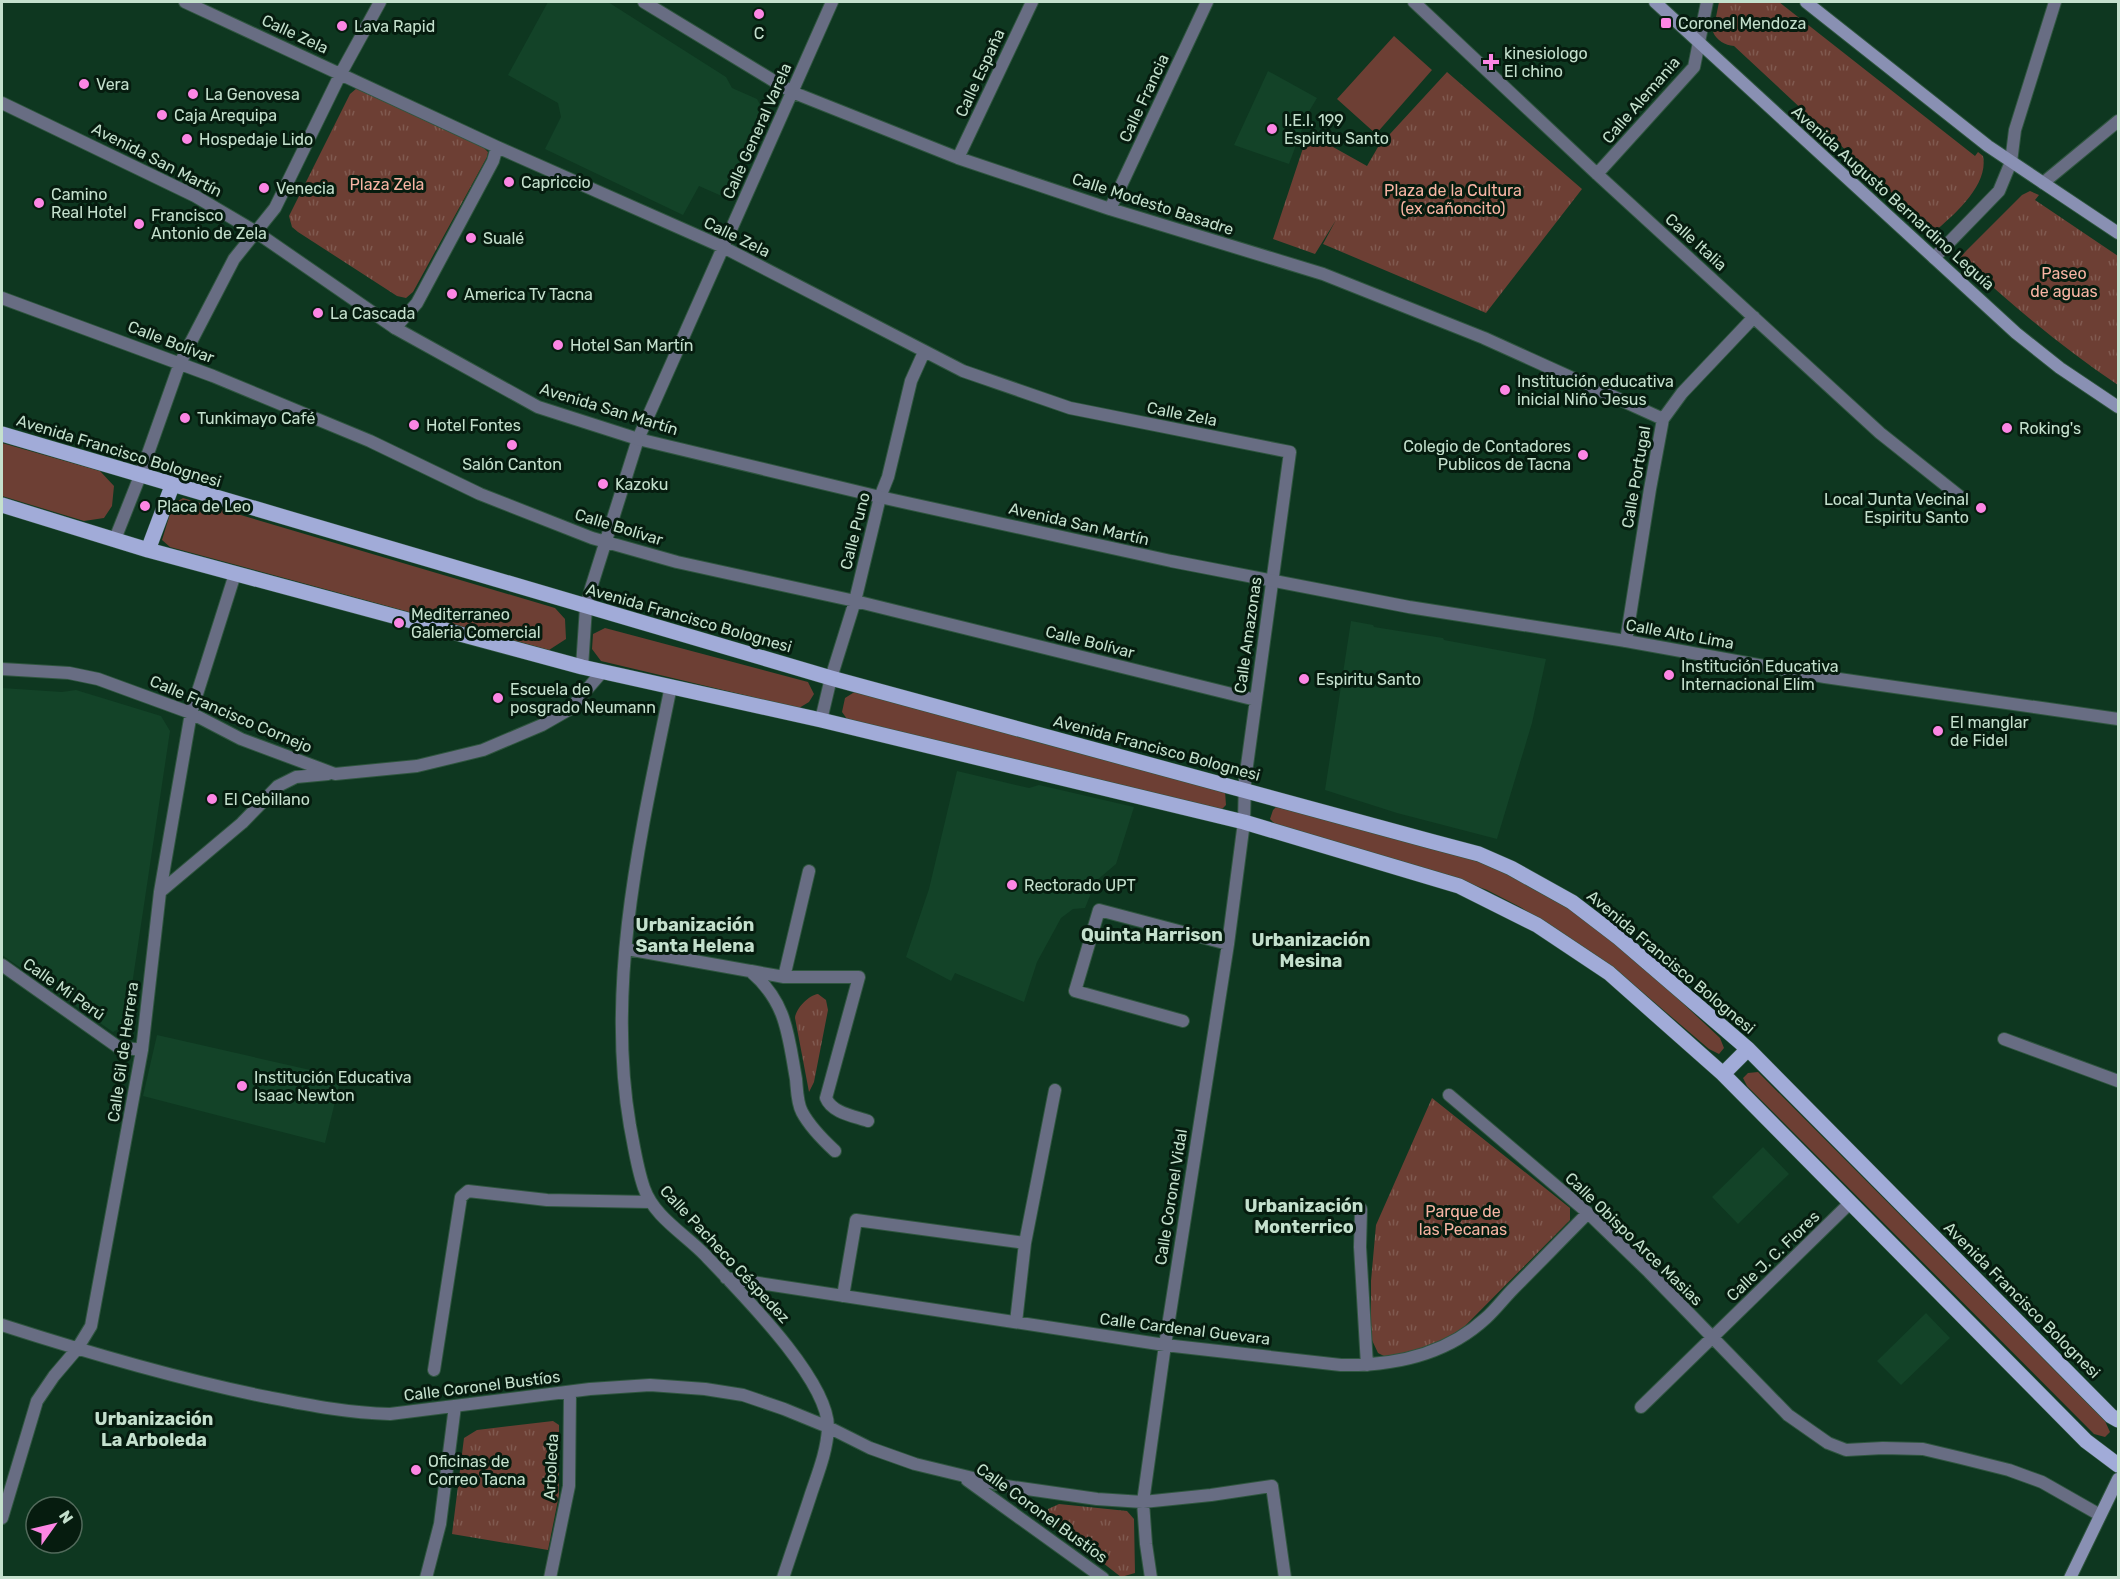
<svg xmlns="http://www.w3.org/2000/svg" width="2120" height="1579" font-family="Rubik,sans-serif">
	<style>
		.built { fill: #134328 }
		.green { fill: #6d3f34 }
		.park { fill: url(#park-tufts) }
		.lines { fill: none; stroke-linecap: round; stroke-linejoin: round }
		.minor-casing { stroke: #2f553f; stroke-width: 14 }
		.tertiary-casing { stroke: #2f553f; stroke-width: 14 }
		.secondary-casing { stroke: #2f553f; stroke-width: 14 }
		.primary-casing { stroke: #2f553f; stroke-width: 16 }
		.minor { stroke: #686d83; stroke-width: 12 }
		.tertiary { stroke: #686d83; stroke-width: 12 }
		.secondary { stroke: #8990b3; stroke-width: 12 }
		.primary { stroke: #a1abd8; stroke-width: 15 }
		.poi-dot { fill: #fc86e4; stroke: #061c0f; stroke-width: 2 }
		.labels { text-anchor: middle; dominant-baseline: central; stroke-width: 6; stroke-linejoin: round; paint-order: stroke }
		.poi-label { font-size: 16px; fill: #c4e0cd; stroke: #061c0f; text-anchor: start }
		.street-label { font-size: 16px; fill: #c4e0cd; stroke: #061c0f }
		.park-label { font-size: 16px; fill: #f7b4a3; stroke: #061c0f }
		.neighbourhood-label { font-size: 18px; font-weight: bold; fill: #c4e0cd; stroke: #061c0f }
	</style>
	<defs>
		<pattern id="park-tufts" width="24" height="20" patternUnits="userSpaceOnUse" patternTransform="scale(1.5)"><rect width="24" height="20" fill="#6d3f34"/><path d="M3 7l-1-3M5 7V3M7 7l1-3M15 17l-1-3M17 17v-4M19 17l1-3" fill="none" stroke="#805a50"/></pattern>
	</defs>
	<rect width="100%" height="100%" fill="#0e3720"/>
	<path class="built" d="M548 2H608L726 77 732 88 757 99 763 110 724 197 699 186 683 215 545 149 561 117 558 103 508 75Z
		M1268 71 1317 98 1308 113 1289 164 1234 145Z
		M1351 621 1373 625 1374 627 1443 638 1444 640 1546 659 1532 723 1497 839 1397 813 1325 790Z
		M2 688 62 692 76 690 161 716 170 731 126 1025 113 1032 2 955Z
		M957 771 1029 788 1039 785 1134 807 1116 864 1096 881 1085 908 1073 909 1061 918 1037 962 1024 1002 955 973 951 981 906 957 929 889Z
		M157 1035 341 1077 325 1143 143 1096Z
		M1763 1147 1789 1174 1738 1224 1712 1197Z
		M1926 1313 1950 1338 1901 1385 1877 1361Z"/>
	<path class="green" d="M1394 36 1432 70 1376 134 1337 99Z
		M2 443 100 471 114 486 112 506 104 518 84 521 2 496Z
		M183 498 555 608 565 619 566 639 549 650 170 547 162 540 173 504Z
		M605 628 808 682 814 694 809 702 799 708 601 661 592 649 593 634Z
		M856 691 1225 791 1226 805 1219 812 847 719 842 712 845 698Z
		M1276 807C1317 818 1359 828 1400 839 1446 851 1491 863 1533 886 1601 923 1664 986 1720 1038L1724 1048 1719 1054 1709 1049 1619 972 1522 908 1487 890 1450 876 1275 824 1270 819 1273 810Z
		M1758 1072 2105 1421 2110 1432 2105 1437 2094 1434 1747 1086 1743 1078 1748 1073Z"/>
	<path class="park" d="M1719 2H1779L1975 156 1978 152 1983 156C1989 185 1954 215 1934 232L1930 233 1923 228 1925 224 1734 46C1725 45 1717 41 1713 32Z
		M1447 72 1582 189 1486 313 1323 244 1336 220 1315 254 1273 239 1308 133 1367 166 1378 147Z
		M357 88 482 146 488 152 487 157 413 292 406 298 397 296 298 232 292 227 289 216 350 94Z
		M2030 191 2039 195 2035 200 2118 256V385C2065 350 2017 309 1969 266L1965 270 1960 258 1966 251 2022 195Z
		M818 994 826 1000 828 1010 814 1082 809 1092 795 1018C796 1008 809 995 818 994Z
		M1432 1098 1570 1208V1220L1465 1326 1438 1345 1390 1359 1378 1353 1371 1338V1281L1376 1225Z
		M553 1421 559 1425V1495L548 1550 452 1534 464 1438 477 1430Z
		M1059 1504 1127 1511 1134 1519 1135 1573 1121 1577 1048 1520V1509Z"/>
	<g class="lines">
		<g class="minor-casing">
			<path id="minor" d="M185 2 497 147 723 247 963 371 1070 408 1290 452 1245 780 1244 822 1228 944 1165 1345 1143 1502 1146 1544 1151 1578
				M644 2 792 92 958 158 1110 209 1323 274 1484 338 1663 419
				M1414 2 1597 174 1880 433 1963 499
				M958 158 1032 2
				M1597 174 1694 67 1707 2
				M2043 183 2118 121
				M1110 209 1207 2
				M1934 258 1999 191 2011 162 2015 130 2055 2
				M2 298 213 376 370 441 480 494 592 538 677 562 855 601 1256 700
				M395 328 417 303 493 161 497 147
				M115 539 140 476 180 363 234 259 275 208 341 73 380 2
				M1626 641 1650 489 1663 419 1682 393 1754 317
				M582 667 586 607 591 588 638 439 832 2
				M2 669 69 673 98 679 191 713 241 739 335 774 417 766 483 750 542 725 570 709 602 672
				M671 686C642 828 605 981 630 1126 634 1146 637 1168 644 1188 654 1217 685 1234 706 1256 739 1291 829 1380 828 1428 827 1451 818 1473 811 1494 802 1522 792 1550 783 1578
				M821 720 831 678 855 601 880 497 888 477 911 381 924 352
				M160 892 242 823 278 786 296 777 328 774
				M627 949 750 971C787 1002 788 1035 796 1079 797 1089 797 1103 802 1112 810 1127 822 1139 835 1151
				M2 965 118 1047 142 1050
				M751 971 784 977H859L826 1098C832 1113 854 1116 868 1121
				M784 977 809 871
				M1183 1021 1075 991 1099 910 1228 944
				M2004 1039 2118 1081
				M1449 1095 1588 1213 1649 1272 1788 1415 1828 1443 1846 1450 1883 1448 1923 1449 1961 1458 2009 1470 2042 1482 2100 1515
				M1361 1209 1360 1247 1367 1365
				M726 1278 1165 1345 1341 1365C1394 1366 1446 1355 1486 1318 1496 1309 1504 1298 1514 1288 1539 1263 1563 1238 1588 1213
				M843 1296 856 1220 1025 1243
				M1016 1322 1025 1243 1055 1090
				M2 1325C89 1353 177 1379 267 1397 308 1405 348 1413 390 1414L590 1389 650 1385 705 1389 743 1395 784 1409 828 1427 870 1448 915 1464 1006 1486 1097 1499 1143 1502 1211 1495 1272 1486 1285 1578
				M434 1370 461 1197 468 1191 547 1200 650 1202
				M1641 1407 1850 1203
				M967 1480 1103 1578
				M2 1518 37 1401 54 1376 77 1349 91 1326 142 1050 160 892 191 713 235 574
				M426 1578 440 1524 455 1406
				M550 1578 569 1486 570 1392"/>
		</g>
		<g class="tertiary-casing">
			<path id="tertiary" d="M2 103 195 196 256 232 395 328 538 407 638 439 880 497 1171 561 1409 607 1626 641 1825 677 2118 719"/>
		</g>
		<g class="secondary-casing">
			<path id="secondary" d="M1655 2 2016 333 2060 368 2118 407
				M1806 2 1988 146 2118 233
				M2070 1578 2118 1479"/>
		</g>
		<g class="primary-casing">
			<path id="primary" d="M2 434 831 678 1430 841 1479 854 1511 868 1572 902 1619 938 1748 1049 2111 1416 2118 1420
				M2 505 148 550 582 667 821 720 1244 822 1459 886 1537 925 1609 973 1723 1074 2086 1441 2118 1465
				M148 550 172 486
				M1723 1074 1748 1049"/>
		</g>
		<use href="#minor" class="minor"/>
		<use href="#tertiary" class="tertiary"/>
		<use href="#secondary" class="secondary"/>
		<use href="#primary" class="primary"/>
	</g>
	<g class="poi-dot">
		<circle cx="759" cy="14" r="6"/>
		<rect x="1660" y="17" width="12" height="12" rx="3"/>
		<circle cx="342" cy="26" r="6"/>
		<path d="M1488 53h6v6h6v6h-6v6h-6v-6h-6v-6h6z"/>
		<circle cx="84" cy="84" r="6"/>
		<circle cx="193" cy="94" r="6"/>
		<circle cx="162" cy="115" r="6"/>
		<circle cx="1272" cy="129" r="6"/>
		<circle cx="187" cy="139" r="6"/>
		<circle cx="509" cy="182" r="6"/>
		<circle cx="264" cy="188" r="6"/>
		<circle cx="39" cy="203" r="6"/>
		<circle cx="139" cy="224" r="6"/>
		<circle cx="471" cy="238" r="6"/>
		<circle cx="452" cy="294" r="6"/>
		<circle cx="318" cy="313" r="6"/>
		<circle cx="558" cy="345" r="6"/>
		<circle cx="1505" cy="390" r="6"/>
		<circle cx="185" cy="418" r="6"/>
		<circle cx="414" cy="425" r="6"/>
		<circle cx="2007" cy="428" r="6"/>
		<circle cx="512" cy="445" r="6"/>
		<circle cx="1583" cy="455" r="6"/>
		<circle cx="603" cy="484" r="6"/>
		<circle cx="145" cy="506" r="6"/>
		<circle cx="1981" cy="508" r="6"/>
		<circle cx="399" cy="623" r="6"/>
		<circle cx="1669" cy="675" r="6"/>
		<circle cx="1304" cy="679" r="6"/>
		<circle cx="498" cy="698" r="6"/>
		<circle cx="1938" cy="731" r="6"/>
		<circle cx="212" cy="799" r="6"/>
		<circle cx="1012" cy="885" r="6"/>
		<circle cx="242" cy="1086" r="6"/>
		<circle cx="416" cy="1470" r="6"/>
	</g>
	<g class="labels">
		<g class="poi-label">
			<text x="1678" y="23">Coronel Mendoza</text>
			<text x="354" y="26">Lava Rapid</text>
			<text x="759" y="33" text-anchor="middle">C</text>
			<text x="1504" y="53">kinesiologo<tspan x="1504" dy="18">El chino</tspan></text>
			<text x="96" y="84">Vera</text>
			<text x="205" y="94">La Genovesa</text>
			<text x="174" y="115">Caja Arequipa</text>
			<text x="1284" y="120">I.E.I. 199<tspan x="1284" dy="18">Espiritu Santo</tspan></text>
			<text x="199" y="139">Hospedaje Lido</text>
			<text x="521" y="182">Capriccio</text>
			<text x="276" y="188">Venecia</text>
			<text x="51" y="194">Camino<tspan x="51" dy="18">Real Hotel</tspan></text>
			<text x="151" y="215">Francisco<tspan x="151" dy="18">Antonio de Zela</tspan></text>
			<text x="483" y="238">Sualé</text>
			<text x="464" y="294">America Tv Tacna</text>
			<text x="330" y="313">La Cascada</text>
			<text x="570" y="345">Hotel San Martín</text>
			<text x="1517" y="381">Institución educativa<tspan x="1517" dy="18">inicial Niño Jesus</tspan></text>
			<text x="197" y="418">Tunkimayo Café</text>
			<text x="426" y="425">Hotel Fontes</text>
			<text x="2019" y="428">Roking's</text>
			<text x="1571" y="446" text-anchor="end">Colegio de Contadores<tspan x="1571" dy="18">Publicos de Tacna</tspan></text>
			<text x="512" y="464" text-anchor="middle">Salón Canton</text>
			<text x="615" y="484">Kazoku</text>
			<text x="1969" y="499" text-anchor="end">Local Junta Vecinal<tspan x="1969" dy="18">Espiritu Santo</tspan></text>
			<text x="157" y="506">Placa de Leo</text>
			<text x="411" y="614">Mediterraneo<tspan x="411" dy="18">Galeria Comercial</tspan></text>
			<text x="1681" y="666">Institución Educativa<tspan x="1681" dy="18">Internacional Elim</tspan></text>
			<text x="1316" y="679">Espiritu Santo</text>
			<text x="510" y="689">Escuela de<tspan x="510" dy="18">posgrado Neumann</tspan></text>
			<text x="1950" y="722">El manglar<tspan x="1950" dy="18">de Fidel</tspan></text>
			<text x="224" y="799">El Cebillano</text>
			<text x="1024" y="885">Rectorado UPT</text>
			<text x="254" y="1077">Institución Educativa<tspan x="254" dy="18">Isaac Newton</tspan></text>
			<text x="428" y="1461">Oficinas de<tspan x="428" dy="18">Correo Tacna</tspan></text>
		</g>
		<g class="street-label">
			<text transform="translate(295 34) rotate(25)">Calle Zela</text>
			<text transform="translate(980 73) rotate(-65)">Calle España</text>
			<text transform="translate(1144 98) rotate(-65)">Calle Francia</text>
			<text transform="translate(1641 100) rotate(-49)">Calle Alemania</text>
			<text transform="translate(757 131) rotate(-66)">Calle General Varela</text>
			<text transform="translate(157 160) rotate(27)">Avenida San Martín</text>
			<text transform="translate(1893 198) rotate(42)">Avenida Augusto Bernardino Leguía</text>
			<text transform="translate(1153 204) rotate(18)">Calle Modesto Basadre</text>
			<text transform="translate(737 237) rotate(26)">Calle Zela</text>
			<text transform="translate(1696 242) rotate(42)">Calle Italia</text>
			<text transform="translate(171 342) rotate(21)">Calle Bolívar</text>
			<text transform="translate(609 409) rotate(17)">Avenida San Martín</text>
			<text transform="translate(1182 414) rotate(11)">Calle Zela</text>
			<text transform="translate(119 451) rotate(17)">Avenida Francisco Bolognesi</text>
			<text transform="translate(1636 477) rotate(-80)">Calle Portugal</text>
			<text transform="translate(1079 524) rotate(13)">Avenida San Martín</text>
			<text transform="translate(619 527) rotate(17)">Calle Bolívar</text>
			<text transform="translate(855 531) rotate(-76)">Calle Puno</text>
			<text transform="translate(689 618) rotate(16)">Avenida Francisco Bolognesi</text>
			<text transform="translate(1680 634) rotate(10)">Calle Alto Lima</text>
			<text transform="translate(1248 635) rotate(-82)">Calle Amazonas</text>
			<text transform="translate(1090 642) rotate(14)">Calle Bolívar</text>
			<text transform="translate(231 714) rotate(23)">Calle Francisco Cornejo</text>
			<text transform="translate(1157 748) rotate(15)">Avenida Francisco Bolognesi</text>
			<text transform="translate(1671 962) rotate(40)">Avenida Francisco Bolognesi</text>
			<text transform="translate(64 989) rotate(35)">Calle Mi Perú</text>
			<text transform="translate(123 1052) rotate(-82)">Calle Gil de Herrera</text>
			<text transform="translate(1171 1197) rotate(-81)">Calle Coronel Vidal</text>
			<text transform="translate(1634 1239) rotate(44)">Calle Obispo Arce Masias</text>
			<text transform="translate(725 1254) rotate(47)">Calle Pacheco Céspedez</text>
			<text transform="translate(1773 1256) rotate(-44)">Calle J. C. Flores</text>
			<text transform="translate(2022 1300) rotate(45)">Avenida Francisco Bolognesi</text>
			<text transform="translate(1185 1329) rotate(7)">Calle Cardenal Guevara</text>
			<text transform="translate(482 1386) rotate(-7)">Calle Coronel Bustíos</text>
			<text transform="translate(551 1467) rotate(-87)">Arboleda</text>
			<text transform="translate(1042 1513) rotate(36)">Calle Coronel Bustíos</text>
		</g>
		<g class="park-label">
			<text x="387" y="184">Plaza Zela</text>
			<text x="1453" y="190">Plaza de la Cultura<tspan x="1453" dy="18">(ex cañoncito)</tspan></text>
			<text x="2064" y="273">Paseo<tspan x="2064" dy="18">de aguas</tspan></text>
			<text x="1463" y="1211">Parque de<tspan x="1463" dy="18">las Pecanas</tspan></text>
		</g>
		<g class="neighbourhood-label">
			<text x="695" y="925">Urbanización<tspan x="695" dy="21">Santa Helena</tspan></text>
			<text x="1152" y="935">Quinta Harrison</text>
			<text x="1311" y="940">Urbanización<tspan x="1311" dy="21">Mesina</tspan></text>
			<text x="1304" y="1206">Urbanización<tspan x="1304" dy="21">Monterrico</tspan></text>
			<text x="154" y="1419">Urbanización<tspan x="154" dy="21">La Arboleda</tspan></text>
		</g>
	</g>
	<rect width="2120" height="1579" fill="none" stroke="#c4e0cd" stroke-width="6"/>
	<g transform="translate(54 1525) rotate(56)"><circle r="28" fill="#061c0f" stroke="#526a5b" stroke-width="1.5"/>
	<path d="M0-4.5L10 22L0 15L-10 22Z" fill="#fc86e4"/>
	<text y="-9" font-size="16" font-weight="bold" text-anchor="middle" fill="#c4e0cd">N</text>
	</g>
</svg>
